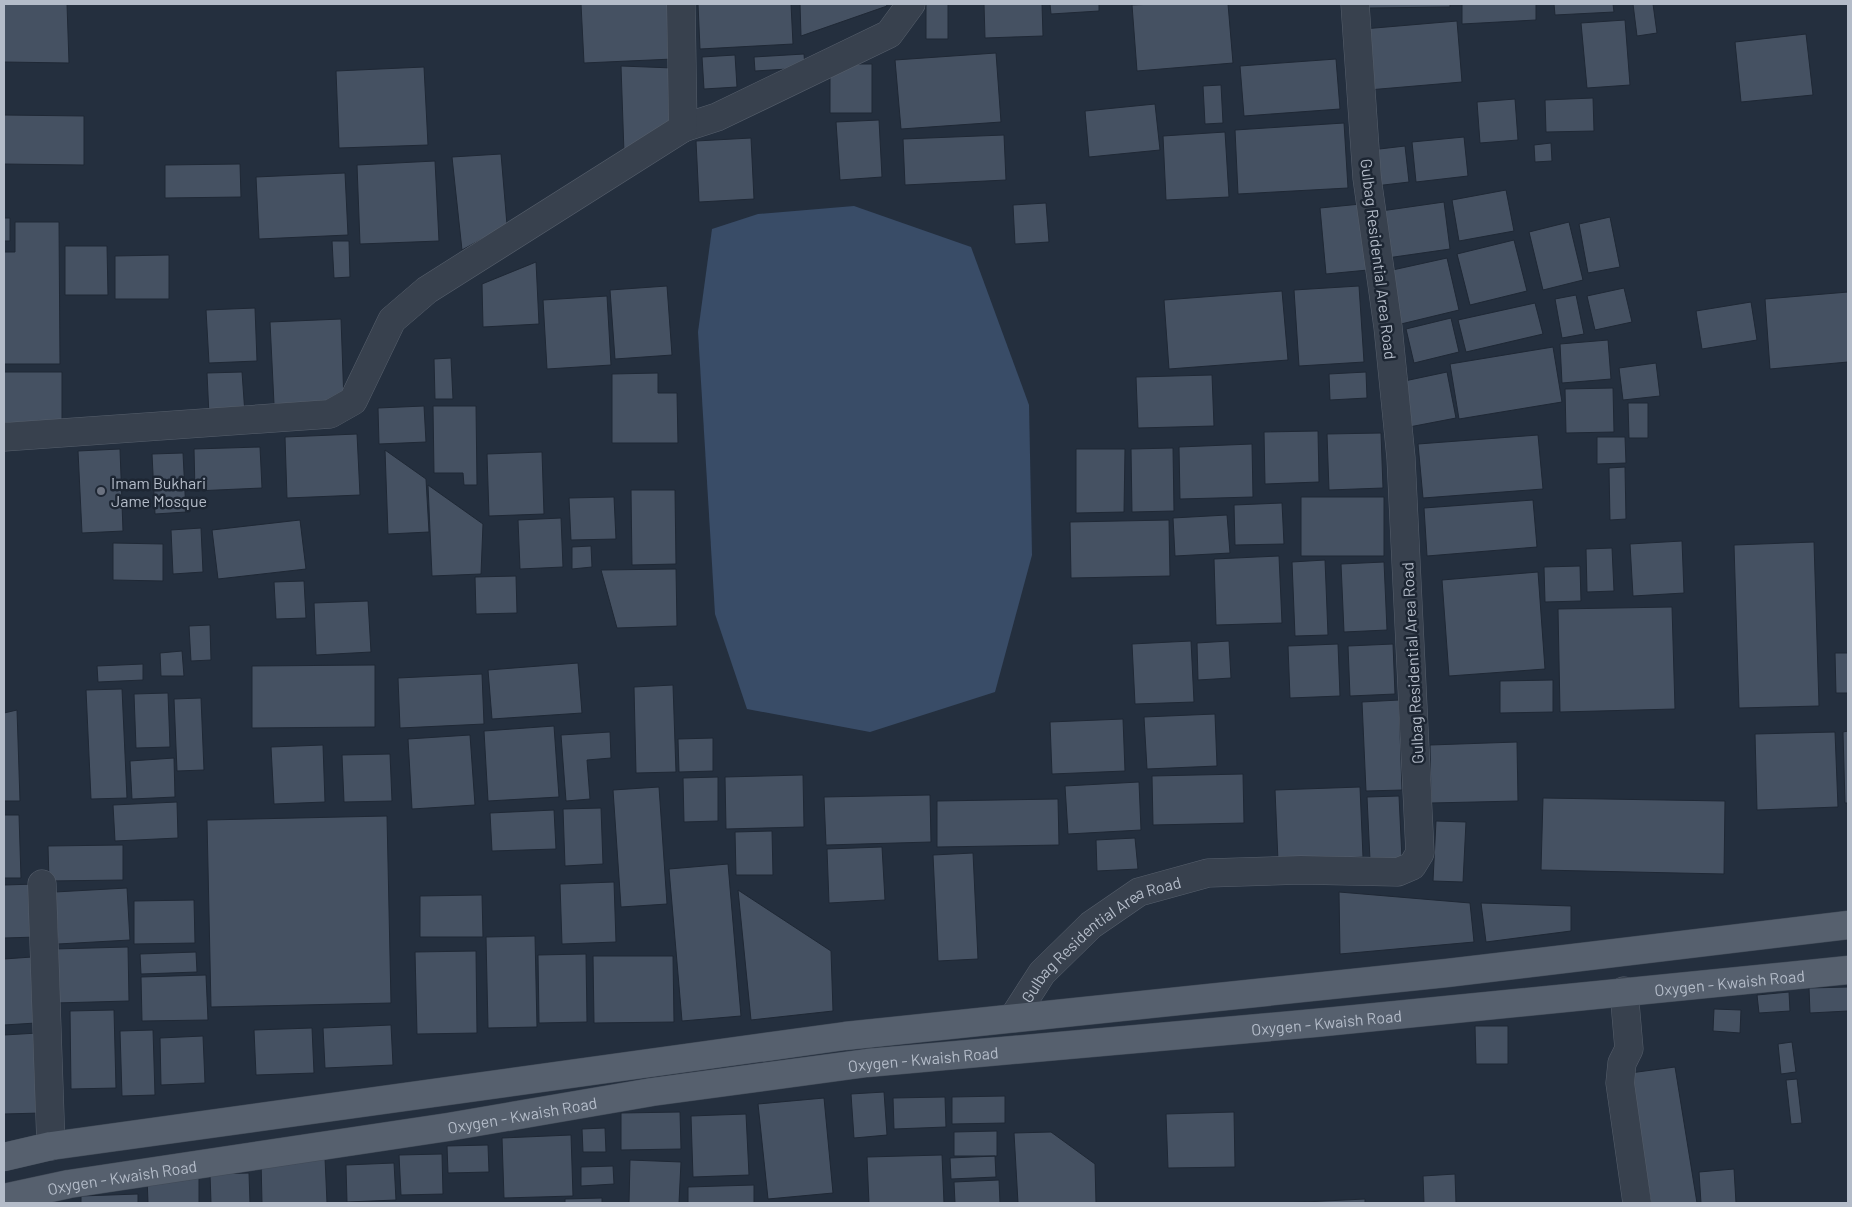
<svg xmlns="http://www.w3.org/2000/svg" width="1852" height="1207" font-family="Barlow,sans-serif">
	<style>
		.water { fill: #394c67 }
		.building { fill: #455162; stroke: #1f2835 }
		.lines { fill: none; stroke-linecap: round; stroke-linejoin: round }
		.minor-casing { stroke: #565f6c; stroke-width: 29 }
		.major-casing { stroke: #414a57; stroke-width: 29 }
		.minor { stroke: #38414e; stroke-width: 28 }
		.major { stroke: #56606e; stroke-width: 28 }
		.worship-dot { fill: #6b7280; stroke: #1d2633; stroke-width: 2 }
		.labels { text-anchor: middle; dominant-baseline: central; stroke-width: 5; stroke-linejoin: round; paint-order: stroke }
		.street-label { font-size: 16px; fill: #b4bcc9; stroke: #1d2633 }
		.poi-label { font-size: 16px; fill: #b4bcc9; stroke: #1d2633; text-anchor: start }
	</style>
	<rect width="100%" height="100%" fill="#242f3e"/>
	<path class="water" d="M854 206 971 247 1029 405 1032 555 995 692 870 732 747 709 715 614 698 332 712 229 758 214Z"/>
	<path class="building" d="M4 4H67L69 63 4 62Z
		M581 4H670L673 59 584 63Z
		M698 4H791L793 44 700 49Z
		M800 4H886L887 6 801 36Z
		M926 4H948V39H926Z
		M984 4H1042L1043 36 985 38Z
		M1050 4H1099V11L1051 14Z
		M1155 4H1228L1233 63 1137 71 1132 5Z
		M1367 4H1450V7L1367 8Z
		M1462 4H1536V20L1462 24Z
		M1554 4H1613L1614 12 1555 15Z
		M1633 4H1653L1657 33 1637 36Z
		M1625 20 1630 85 1587 88 1581 23Z
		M1457 21 1462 82 1368 90 1363 29Z
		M1806 34 1813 95 1741 102 1735 42Z
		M996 53 1001 122 901 129 895 60Z
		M804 54 805 68 755 71 754 57Z
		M735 55 737 87 704 89 702 57Z
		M1336 59 1340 109 1244 116 1240 66Z
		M830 64H872V113H830Z
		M621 66 673 68 676 127 624 153Z
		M424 67 428 145 339 148 336 71Z
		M1221 85 1223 123 1205 124 1203 86Z
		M1593 98 1594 131 1546 132 1545 100Z
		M1515 99 1518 140 1480 143 1477 102Z
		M1155 104 1160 150 1089 157 1085 111Z
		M4 115 84 116V165L4 164Z
		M879 120 882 177 840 180 836 122Z
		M1344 123 1348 188 1238 194 1235 130Z
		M1225 132 1229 197 1166 200 1163 136Z
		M1004 135 1006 180 905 185 903 139Z
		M1464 137 1468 176 1416 182 1412 142Z
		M751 138 754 199 699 202 696 141Z
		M1551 143 1552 161 1535 162 1534 145Z
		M1405 146 1409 182 1375 186 1371 150Z
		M501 154 507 225 462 250 452 157Z
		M435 161 439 241 360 244 357 165Z
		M240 164 241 197 165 198V165Z
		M345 173 348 235 259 239 256 177Z
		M1506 190 1514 231 1459 241 1452 200Z
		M1444 202 1450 249 1387 258 1381 211Z
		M1046 203 1049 242 1015 244 1013 205Z
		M1361 204 1368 270 1326 274 1320 208Z
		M1610 217 1620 267 1588 273 1579 224Z
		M4 218H10V241H4Z
		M15 222H59L60 364H4V252H15Z
		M1569 222 1583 280 1543 290 1529 232Z
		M1514 240 1527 291 1470 305 1457 254Z
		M332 241H349L350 277 334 278Z
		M65 246H107L108 295H65Z
		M169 255V299H115V256Z
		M1447 258 1459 310 1401 324 1388 271Z
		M536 262 539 324 483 327 482 284Z
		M667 286 672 355 615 359 610 290Z
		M1359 286 1364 362 1299 366 1294 290Z
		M1624 288 1632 322 1595 330 1587 296Z
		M1282 291 1288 360 1169 369 1164 300Z
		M1848 292V362L1770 369 1765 299Z
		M1576 295 1584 334 1562 338 1555 299Z
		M607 296 611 365 547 369 543 300Z
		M1751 302 1757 340 1702 349 1696 311Z
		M1535 303 1543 334 1466 352 1458 320Z
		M255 308 257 361 209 363 206 310Z
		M1451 318 1459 352 1414 363 1406 329Z
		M341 319 344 402 274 404 270 322Z
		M1608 340 1611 379 1562 383 1560 344Z
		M1553 347 1562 402 1459 419 1450 364Z
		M451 358 453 399H435L434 359Z
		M1656 363 1660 396 1623 400 1619 368Z
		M4 372H62V422L4 423Z
		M242 372 245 414 209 416 207 373Z
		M1366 372 1367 398 1330 400 1329 374Z
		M1447 372 1456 418 1404 428 1395 383Z
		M658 373V393H677L678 443H612V374Z
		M1212 375 1214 426 1138 428 1136 377Z
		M1613 388 1614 432 1566 433 1565 389Z
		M1628 403H1648V438H1629Z
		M424 406 426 442 379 444 378 408Z
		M433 406H476L477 485H464L463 473H434Z
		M1318 431 1319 482 1265 484 1264 432Z
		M1381 433 1383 488 1329 490 1327 434Z
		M357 434 360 495 287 498 285 437Z
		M1538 435 1543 489 1423 498 1418 444Z
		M1597 437H1625L1626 463 1597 464Z
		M1252 444 1253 497 1180 499 1179 447Z
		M260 447 262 488 195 491 194 449Z
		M1173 448 1174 511 1132 512 1131 449Z
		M120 449 123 531 82 533 78 451Z
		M1076 449H1125L1124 512 1076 513Z
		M385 450 426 479 429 532 388 534Z
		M542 452 544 514 489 516 487 454Z
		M183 453 186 512 155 514 152 454Z
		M1625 467 1626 519 1610 520 1609 468Z
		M428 485 483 524 481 574 432 576Z
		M631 490H675L676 564 632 565Z
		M614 497 616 539 571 540 569 498Z
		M1301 497H1384V556H1301Z
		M1533 500 1537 547 1427 556 1424 508Z
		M1282 503 1284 544 1235 545 1234 505Z
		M1227 515 1230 553 1175 556 1173 518Z
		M561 518 563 567 520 569 518 520Z
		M300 520 306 569 218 579 212 530Z
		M1169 520 1170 576 1071 578 1070 522Z
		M201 528 203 572 173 574 171 530Z
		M1682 541 1684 593 1633 596 1630 544Z
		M1814 542 1819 706 1739 708 1734 545Z
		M113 543 163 544V581L113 580Z
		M591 546 592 567 572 569V547Z
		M1612 548 1614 591 1587 592 1586 549Z
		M1279 556 1282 623 1216 625 1214 559Z
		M1325 560 1328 635 1295 636 1292 562Z
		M1384 562 1387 630 1344 632 1341 564Z
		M1580 566 1581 601 1545 602 1544 567Z
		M676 569 677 626 617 628 601 570Z
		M1538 572 1545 669 1449 676 1442 580Z
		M516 576 517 613 476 614 475 577Z
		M304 581 306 618 276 619 274 582Z
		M368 601 371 652 316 655 314 603Z
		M1672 607 1675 709 1560 712 1558 609Z
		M210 625 211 660 191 661 189 626Z
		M1191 641 1194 702 1135 704 1132 644Z
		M1229 641 1231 678 1198 680 1197 643Z
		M1338 644 1340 696 1290 698 1288 646Z
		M1393 644 1395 694 1350 696 1348 646Z
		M182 651 184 676H161L160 653Z
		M1835 653H1848V693H1836Z
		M578 663 582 713 492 719 488 670Z
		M143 664V680L98 682 97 666Z
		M375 665V727L252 728V666Z
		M482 674 484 724 400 728 398 678Z
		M1553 680V712L1500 713V681Z
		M673 685 676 772 636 773 634 687Z
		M122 689 127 798 91 799 86 690Z
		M168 693 170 747 136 748 134 694Z
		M201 698 204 770 177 771 174 699Z
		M1399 700 1402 790 1366 791 1362 702Z
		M17 710 20 801H4V713Z
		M1215 714 1217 766 1147 769 1144 717Z
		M1123 719 1125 771 1052 774 1050 722Z
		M554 726 559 797 488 801 484 731Z
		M1848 731V803H1845L1843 732Z
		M610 732 611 758 587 760 590 799 566 801 561 735Z
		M1835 732 1838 807 1757 810 1755 734Z
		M470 735 475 805 412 809 408 739Z
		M713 738V771L679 772 678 739Z
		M1517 742 1518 801 1431 803 1430 745Z
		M323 745 325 802 274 804 271 747Z
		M390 754 392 801 344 802 342 755Z
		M174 758 175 797 132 799 130 761Z
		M1243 774 1244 823 1153 825 1152 776Z
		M803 775 804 827 726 829 725 777Z
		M718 777V821L684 822 683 778Z
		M1139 782 1141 830 1068 834 1065 786Z
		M659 787 667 904 621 907 613 790Z
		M1360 787 1363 857 1278 861 1275 790Z
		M930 795 931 842 826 845 824 797Z
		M1399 796 1402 859 1370 860 1367 797Z
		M1543 798 1725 801 1724 874 1541 870Z
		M1058 799 1059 845 937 847V801Z
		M177 802 178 838 115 841 113 805Z
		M601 808 603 864 565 866 563 809Z
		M554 810 556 849 492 851 490 813Z
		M4 815H19L21 878H4Z
		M387 816 391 1003 211 1007 207 820Z
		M1436 821 1466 822 1463 882 1433 881Z
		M772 831 773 875H736L735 832Z
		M1135 838 1138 869 1097 871 1096 840Z
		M123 845V880L49 881 48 846Z
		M882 847 885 900 829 903 827 849Z
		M973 853 978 959 938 961 933 855Z
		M728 864 741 1016 682 1021 669 869Z
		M614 882 616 942 562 944 560 884Z
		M36 884 37 937 4 938V885Z
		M127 888 130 940 58 944 55 892Z
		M738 890 831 951 833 1011 751 1020Z
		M1339 892 1470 903 1474 942 1340 954Z
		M482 895 483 937H420V896Z
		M194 900 195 943 134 944V901Z
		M1481 903 1571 906V931L1486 942Z
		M535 936 537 1027 488 1028 486 937Z
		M128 947 129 1001 55 1003 54 949Z
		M476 951 477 1033 417 1034 415 952Z
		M196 952 197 972 141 974 140 954Z
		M586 954 587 1022 539 1023 538 955Z
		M593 956H673L674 1022 594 1023Z
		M32 957 36 1023 4 1025V959Z
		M206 975 208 1020 142 1021 141 977Z
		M1848 987V1011L1810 1013 1809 988Z
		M1789 992 1790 1011 1759 1013 1757 995Z
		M1714 1009 1741 1010 1740 1033 1713 1031Z
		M114 1010 116 1088 71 1089 70 1011Z
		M391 1025 393 1065 325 1068 323 1028Z
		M1475 1026H1508V1064H1476Z
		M312 1028 314 1073 256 1075 254 1030Z
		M153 1030 155 1095 122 1096 120 1031Z
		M38 1033 41 1113 4 1114V1035Z
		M203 1036 205 1083 161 1085 160 1038Z
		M1792 1042 1796 1072 1781 1074 1778 1044Z
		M1675 1067 1697 1203H1651L1630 1073Z
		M1797 1079 1802 1123 1791 1124 1786 1080Z
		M884 1092 887 1135 854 1138 851 1094Z
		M1005 1096V1123L952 1124V1097Z
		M945 1097 946 1127 894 1129 893 1098Z
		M824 1098 833 1193 768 1199 758 1104Z
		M680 1112 681 1149 621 1150V1113Z
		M1234 1112 1235 1167 1168 1168 1166 1114Z
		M746 1114 749 1175 693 1177 691 1116Z
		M605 1128 606 1152H583L582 1129Z
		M997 1131V1156H954V1132Z
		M1051 1132 1095 1164 1096 1203H1018L1014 1133Z
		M571 1135 573 1196 504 1198 502 1138Z
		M488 1145 489 1172 448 1173 447 1146Z
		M442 1154 443 1194 401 1195 399 1155Z
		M942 1155 944 1203H869L867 1157Z
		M995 1156 996 1177 951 1179 950 1158Z
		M325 1158 327 1203H262L261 1160Z
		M630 1160 681 1162 679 1203H629Z
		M394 1163 396 1200 347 1202 346 1165Z
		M613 1166 614 1184 581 1186V1167Z
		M1734 1169 1736 1203H1701L1699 1172Z
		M249 1173 250 1203H211L210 1174Z
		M199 1174V1203H148L147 1176Z
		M1455 1174 1456 1203H1424L1423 1176Z
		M999 1180 1000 1203H955L954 1182Z
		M754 1185V1203H688V1187Z
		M138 1194V1203H81V1196Z
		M602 1198V1203H565V1199Z
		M1365 1199V1203H1284Z"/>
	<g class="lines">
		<g class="minor-casing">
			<g id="minor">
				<path d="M683 128 717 117 889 34 911 4"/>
				<path d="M4 437 330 414 353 401 392 320 427 290 683 128 681 4"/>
				<path d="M42 884 51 1146"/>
				<path d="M1624 991 1629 1049 1622 1063 1620 1083 1637 1203"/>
				<path id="s1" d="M1013 1018 1042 973 1091 925 1139 892 1208 873 1301 870 1398 872 1412 866 1420 853 1401 458 1388 327 1367 178 1355 4"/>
			</g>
		</g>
		<g class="major-casing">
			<g id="major">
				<path d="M4 1157 51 1146 845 1036 1447 973 1848 925"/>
				<path id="s2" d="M4 1198 69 1184 448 1127 652 1092 867 1063 1315 1023 1848 970"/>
			</g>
		</g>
		<use href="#minor" class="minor"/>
		<use href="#major" class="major"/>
	</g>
	<circle class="worship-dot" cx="101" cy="491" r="5"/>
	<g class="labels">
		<g class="street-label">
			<text transform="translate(1379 259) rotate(83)">Gulbag Residential Area Road</text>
			<text transform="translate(1412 663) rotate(-93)">Gulbag Residential Area Road</text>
			<text stroke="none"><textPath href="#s1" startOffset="122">Gulbag Residential Area Road</textPath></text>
			<text stroke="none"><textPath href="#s2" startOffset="1740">Oxygen - Kwaish Road</textPath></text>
			<text stroke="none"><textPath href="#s2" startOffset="1335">Oxygen - Kwaish Road</textPath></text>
			<text stroke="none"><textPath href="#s2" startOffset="930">Oxygen - Kwaish Road</textPath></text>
			<text stroke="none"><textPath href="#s2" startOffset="525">Oxygen - Kwaish Road</textPath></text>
			<text stroke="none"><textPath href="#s2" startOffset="120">Oxygen - Kwaish Road</textPath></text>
		</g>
		<g class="poi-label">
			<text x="111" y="482">Imam Bukhari<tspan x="111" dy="18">Jame Mosque</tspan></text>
		</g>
	</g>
	<rect width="1852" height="1207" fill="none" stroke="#b4bcc9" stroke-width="10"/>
</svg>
